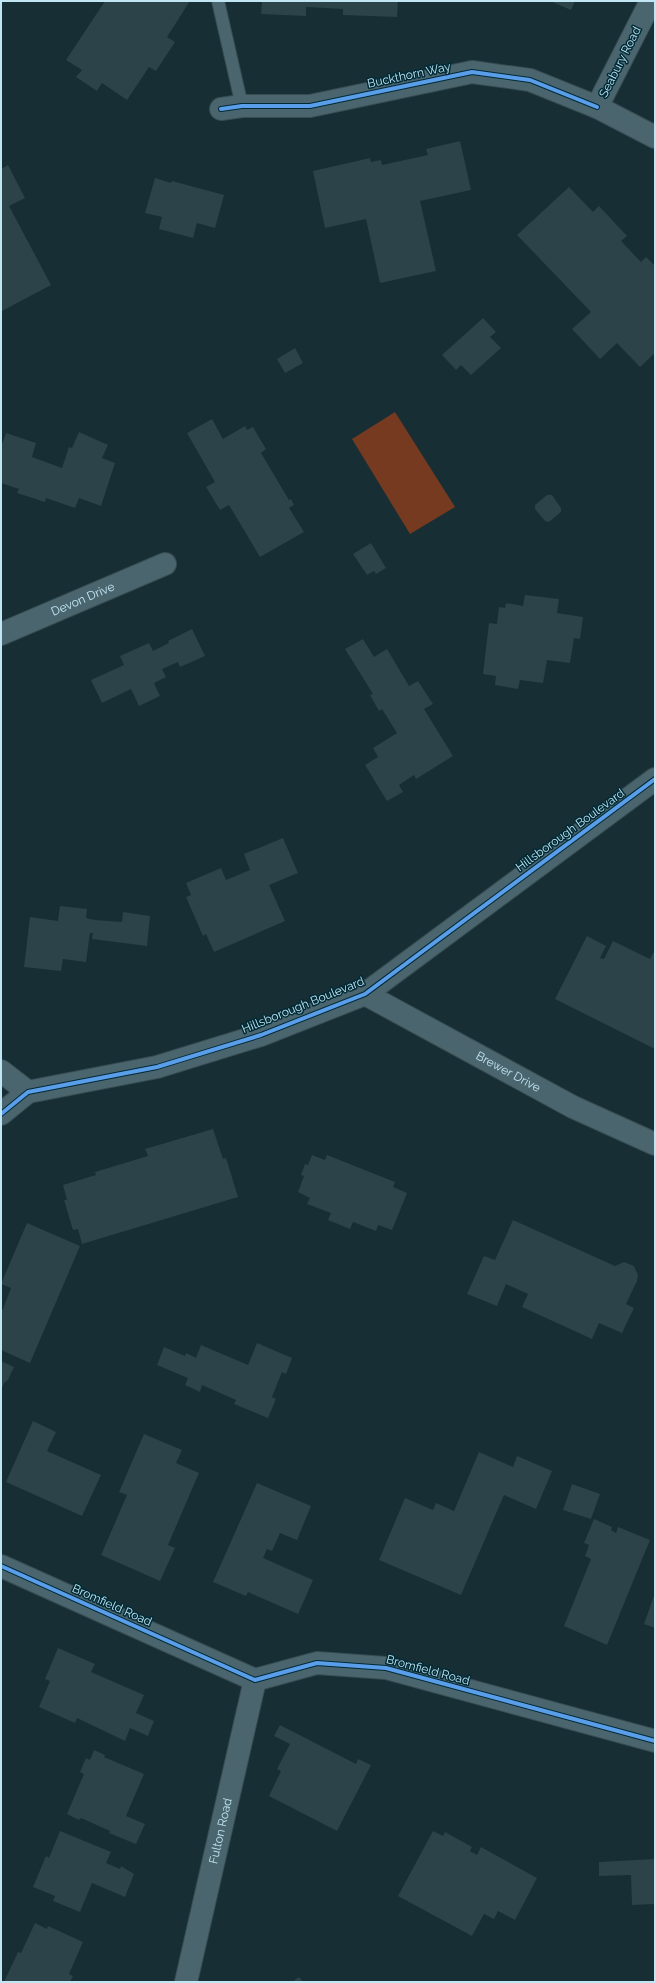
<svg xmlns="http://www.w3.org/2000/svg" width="656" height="1983" font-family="Raleway,sans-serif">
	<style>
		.green { fill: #753a1f }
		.building { fill: #2b4349 }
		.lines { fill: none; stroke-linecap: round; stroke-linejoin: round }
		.service-casing { stroke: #384c52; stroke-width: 14 }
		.minor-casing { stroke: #384c52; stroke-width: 24 }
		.service { stroke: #4a656d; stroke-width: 12 }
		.minor { stroke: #4a656d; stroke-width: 22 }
		.cycleway-casing { stroke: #002a37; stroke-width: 6 }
		.cycleway { stroke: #5a9eea; stroke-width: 4 }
		.labels { text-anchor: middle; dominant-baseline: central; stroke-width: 3; stroke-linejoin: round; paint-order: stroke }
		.street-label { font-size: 12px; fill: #c1e6f3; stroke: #002a37 }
	</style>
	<rect width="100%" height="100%" fill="#162e34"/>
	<path class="green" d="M395 412 455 507 410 534 352 439Z"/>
	<path class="building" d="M105 1H190L167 37 175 42 156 71 149 67 127 100 102 83 97 91 76 77 82 70 66 60Z
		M262 1H398L397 17 343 15V9L306 7V16L261 14Z
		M550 1H575L571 10Z
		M460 141 471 190 420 201 436 271 380 283 366 219 325 228 313 171 370 158 371 162 381 160 382 165 428 155 426 149Z
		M8 165 25 198 9 206 51 285 2 311 1 169Z
		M155 178 171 183 172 181 224 195 215 228 197 223 193 238 159 229 162 217 145 213Z
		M569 187 593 212 599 206 627 236 621 241 641 262 646 257 655 266V353L640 367 617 343 600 359 572 329 591 312 517 235Z
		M483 318 496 332 490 337 501 348 471 375 461 365 456 370 442 355Z
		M295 348 303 363 285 373 277 359Z
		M212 419 223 439 245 426 247 430 253 427 266 449 261 453 289 500 291 499 294 505 289 508 304 532 260 557 229 505 220 510 206 487 215 482 187 433Z
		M79 432 108 445 102 458 115 463 101 506 79 498 75 508 46 498 45 502 17 493 19 489 1 483V447L6 433 36 443 32 457 62 468 69 447 72 448Z
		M547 495H552L561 508V512L549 522 545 521 535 509V505Z
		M371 543 386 568 376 574 374 571 367 575 353 554Z
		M525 595 559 599 557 613 583 617 580 639 574 638 570 663 547 660 543 683 520 680 518 689 495 685 496 676 483 674 489 623 497 624 499 607 505 608 506 603 523 606Z
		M192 629 205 656 180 667 178 662 162 669 166 677 154 683 160 696 139 706 131 689 102 703 91 680 124 665 120 656 149 643 153 651 169 643 168 641Z
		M363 639 374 657 387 649 409 686 418 681 433 704 424 709 453 756 416 779 414 775 399 785 403 792 387 801 365 765 378 757 373 748 397 733 382 709 379 711 370 695 373 694 345 649Z
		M283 838 298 873 269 885 285 921 214 952 206 934 203 936 186 897 191 895 186 883 221 868 226 880 250 870 244 854Z
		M60 906 87 909 86 918 95 920 122 922 123 912 150 916 147 946 92 939 93 933H90L86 962 63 959 61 971 24 967 30 917 58 921Z
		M587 936 606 946 600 958 604 959 613 941 650 959 655 950V1049L555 999Z
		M213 1129 223 1159 226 1158 238 1197 82 1244 78 1229 73 1230 64 1200H67L63 1185 96 1175 95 1172 148 1156 145 1149Z
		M312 1155 325 1160 327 1155 395 1182 393 1187 407 1193 392 1230 378 1225 376 1231 353 1222 350 1229 328 1220 331 1213 307 1204 310 1198 298 1192 304 1176 301 1175 305 1164 308 1165Z
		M513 1220 615 1266 624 1262 634 1266 638 1275 637 1281 626 1304 634 1308 622 1333 599 1323 592 1339 522 1307 528 1294 506 1284 497 1306 467 1294 484 1256 495 1260Z
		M27 1223 80 1246 30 1363 1 1350V1309H3L11 1288 1 1284Z
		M257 1343 292 1358 286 1374 282 1372 272 1397 276 1399 268 1418 234 1404 236 1400 202 1385 200 1392 185 1385 188 1378 157 1365 164 1347 185 1356 186 1353 196 1358 201 1345 248 1365Z
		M1 1361 14 1367 8 1380 4 1383 1 1390Z
		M33 1421 56 1432 47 1451 101 1475 82 1516 6 1482Z
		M144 1434 182 1450 176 1463 199 1473 168 1545 175 1548 160 1581 101 1555 127 1495 119 1492Z
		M479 1452 513 1467 517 1456 552 1471 536 1509 504 1495 461 1595 379 1560 405 1498 433 1510 436 1503 454 1511Z
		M257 1483 311 1506 297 1540 280 1533 272 1551 267 1549 263 1558 313 1580 298 1614 248 1592 246 1596 213 1582Z
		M572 1484 600 1494 591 1519 563 1510Z
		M594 1519 612 1527 611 1530 616 1533 618 1527 650 1540 607 1645 564 1626 591 1559 585 1556 589 1545 584 1543Z
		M655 1593V1628L644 1624Z
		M58 1648 95 1664 91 1672 144 1695 136 1713 154 1721 148 1736 130 1728 125 1741 77 1718 75 1723 39 1707 50 1681 45 1679Z
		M280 1725 356 1764 358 1759 371 1765 337 1831 269 1796 281 1771 277 1769 290 1744 274 1736Z
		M94 1750 105 1755 104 1757 144 1774 126 1816 145 1824 136 1844 109 1833 110 1831 81 1818 79 1820 67 1814 84 1774 80 1772 86 1758 90 1760Z
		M60 1831 111 1852 106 1863 120 1869 121 1866 134 1874 125 1897 92 1883 80 1912 53 1901 55 1896 33 1887 46 1856 49 1858Z
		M433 1831 443 1836 445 1832 472 1847 470 1851 477 1855 481 1847 537 1878 515 1920 498 1911 494 1919 484 1914 472 1936 398 1896Z
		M655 1859V1904L632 1905 631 1875 599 1876V1862Z
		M35 1923 47 1929 48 1926 83 1942 69 1974 73 1976 70 1982H4L18 1952 21 1953Z
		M299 1977 303 1982H292Z"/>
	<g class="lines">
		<g class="service-casing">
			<path id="service" d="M218 1 242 106"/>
		</g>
		<g class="minor-casing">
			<g id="minor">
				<path d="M651 1 597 107 655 137"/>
				<path d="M221 109 242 106H310L472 72 530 80 597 107"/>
				<path id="s1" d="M1 634 165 564"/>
				<path id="s2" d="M365 994 573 1107 655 1144"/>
				<path d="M1 1071 28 1092"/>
				<path d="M1 1114 28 1092 157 1067 261 1035 365 994 655 779"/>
				<path d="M1 1566 255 1680 317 1663 386 1668 655 1741"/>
				<path id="s3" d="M186 1982 255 1680"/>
			</g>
		</g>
		<use href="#service" class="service"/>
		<use href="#minor" class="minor"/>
		<g class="cycleway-casing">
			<path id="cycleway" d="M221 109 242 106H310L472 72 530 80 597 107
				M1 1114 28 1092 157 1067 261 1035 365 994 655 779
				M1 1566 255 1680 317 1663 386 1668 655 1741"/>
		</g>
		<use href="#cycleway" class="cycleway"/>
	</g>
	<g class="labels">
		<g class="street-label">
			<text transform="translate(620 62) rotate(-63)">Seabury Road</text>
			<text transform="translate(409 75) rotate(-12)">Buckthorn Way</text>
			<text stroke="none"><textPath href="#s1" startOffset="89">Devon Drive</textPath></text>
			<text transform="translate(570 830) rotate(-36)">Hillsborough Boulevard</text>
			<text transform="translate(303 1005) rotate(-22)">Hillsborough Boulevard</text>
			<text stroke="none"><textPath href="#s2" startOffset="163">Brewer Drive</textPath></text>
			<text transform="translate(112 1605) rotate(24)">Bromfield Road</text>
			<text transform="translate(428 1670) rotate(15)">Bromfield Road</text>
			<text stroke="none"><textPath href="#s3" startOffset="155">Fulton Road</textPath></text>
		</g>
	</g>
	<rect width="656" height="1983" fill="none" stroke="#c1e6f3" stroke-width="4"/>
</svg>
